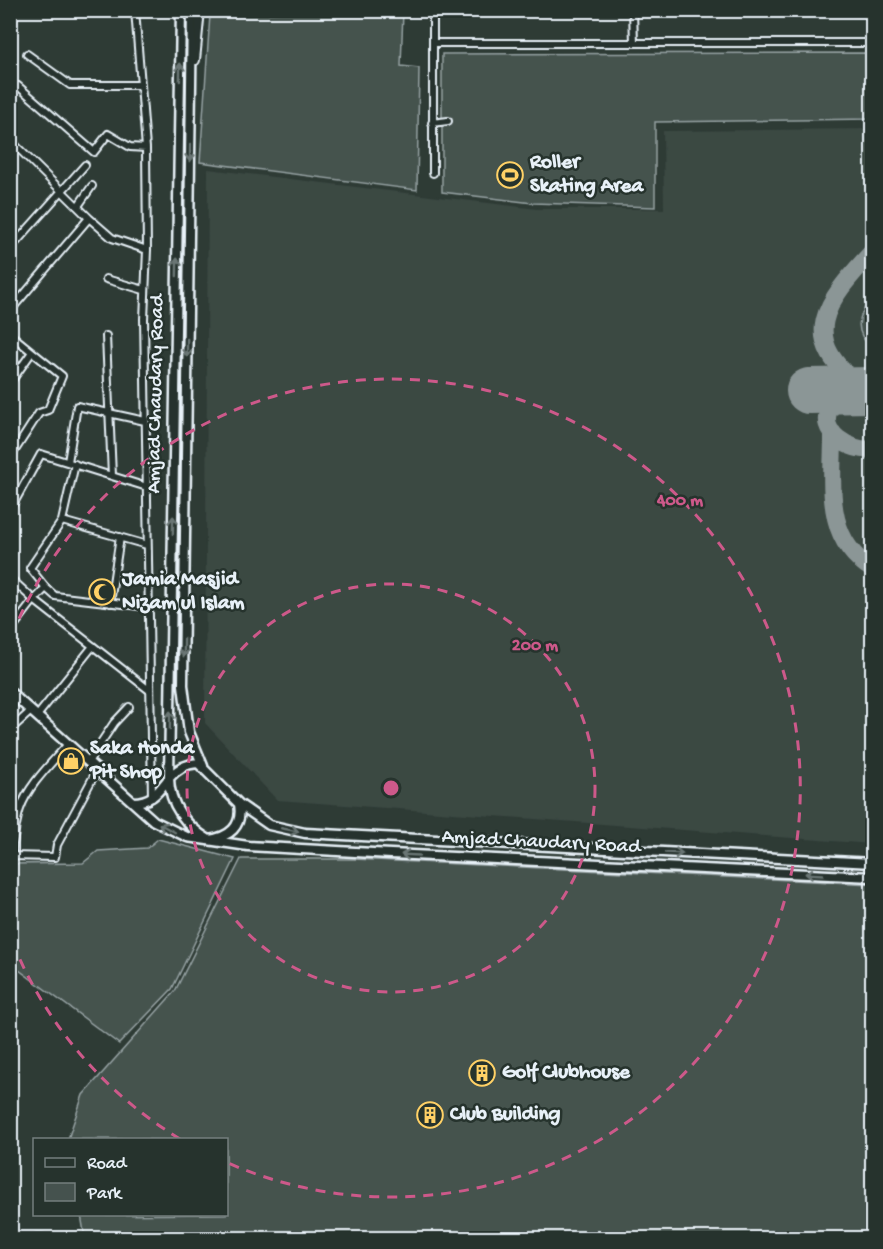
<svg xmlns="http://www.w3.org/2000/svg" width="883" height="1249" font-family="'Gochi Hand',sans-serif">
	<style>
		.built { fill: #3b4843 }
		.green { fill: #45524e; stroke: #96a2a3; stroke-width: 1.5 }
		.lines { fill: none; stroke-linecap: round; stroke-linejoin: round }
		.taxiway { stroke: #8b9696; stroke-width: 18 }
		.runway { stroke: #8b9696; stroke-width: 46 }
		.minor-casing { stroke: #e8f1f8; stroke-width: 10 }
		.tertiary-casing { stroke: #e8f1f8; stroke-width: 12 }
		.secondary-casing { stroke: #e8f1f8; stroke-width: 13 }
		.minor { stroke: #26332d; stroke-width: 6 }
		.tertiary { stroke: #26332d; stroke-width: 8 }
		.secondary { stroke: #26332d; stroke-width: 8 }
		.oneway { stroke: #6a7674 }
		.ring { fill: none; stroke: #cd598a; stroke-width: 3; stroke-dasharray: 10 8 }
		.labels { text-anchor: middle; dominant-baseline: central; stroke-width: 5; stroke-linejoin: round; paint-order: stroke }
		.poi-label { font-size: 21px; font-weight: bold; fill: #e8f1f8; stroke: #26332d; text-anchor: start }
		.street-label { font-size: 21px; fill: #e8f1f8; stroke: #26332d }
		.centre { fill: #cd598a; stroke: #26332d; stroke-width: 3 }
		.ring-label { font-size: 18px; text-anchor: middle; font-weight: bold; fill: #cd598a; stroke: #26332d; stroke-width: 5; stroke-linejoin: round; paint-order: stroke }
	</style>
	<rect width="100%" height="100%" fill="#2e3b35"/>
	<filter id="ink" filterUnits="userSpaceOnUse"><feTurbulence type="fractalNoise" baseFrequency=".0167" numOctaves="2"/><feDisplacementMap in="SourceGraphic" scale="12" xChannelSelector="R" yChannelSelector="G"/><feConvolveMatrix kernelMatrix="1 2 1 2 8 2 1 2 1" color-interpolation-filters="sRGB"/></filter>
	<g filter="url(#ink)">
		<path class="built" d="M872 129V844L277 800 205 723 208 169 537 209H664L663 131Z"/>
		<path class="green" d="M342 10 403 11 401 66 419 68 417 190 200 162 210 15Z
			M872 53V119L655 122V207L533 203 442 192V54Z
			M872 299V348C853 332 857 315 872 299Z
			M158 839 235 859 172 989 119 1044 11 964V864L83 863 98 851 147 848Z
			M241 859H354L872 884V1238H85L81 1215 226 1214V1140L68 1139 83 1095 175 991Z"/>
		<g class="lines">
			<path class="taxiway" d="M865 390C795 338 825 303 872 252
				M865 390C854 394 839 397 831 407 814 431 853 453 872 449
				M833 433C833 483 823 539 872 569"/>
			<path class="runway" d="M809 391 872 390"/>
			<g class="minor-casing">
				<path id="minor" d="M135 10 146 148 147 250 144 319 152 798
					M633 10 634 43
					M433 43H872
					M27 54 70 85H141
					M10 94 18 86 94 152 108 134 130 147 146 148
					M432 123 448 121
					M10 140 89 218
					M433 173V10
					M78 206 92 186
					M10 249 85 165
					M106 279 144 290
					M10 311 89 218 112 238 147 250
					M10 334 62 376 48 410 39 413 10 458
					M106 336 112 476
					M10 383 32 352
					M68 462 77 406 145 421
					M10 510 41 454 147 487
					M62 521 147 545
					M10 578 34 600 46 588 30 568 62 521 75 464
					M46 588 55 596 148 607
					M110 603 120 537
					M10 631 34 600 149 690
					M37 716 93 646
					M10 730 31 711
					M88 762 114 723 129 707
					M10 856 55 857 57 845 97 770
					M11 856C14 841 15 824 20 809 29 784 51 764 68 744"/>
			</g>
			<g class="tertiary-casing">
				<path id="tertiary" d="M195 60 200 10
					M37 1238H42"/>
			</g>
			<g class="secondary-casing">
				<path id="secondary" d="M192 10 183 685 189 732 203 766
					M10 692 154 821 187 837 248 846 391 854 872 877
					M198 763 239 804C243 827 229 837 209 840 187 827 169 805 169 778 177 769 185 764 198 763Z
					M133 802C152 802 158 792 169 778L181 10
					M239 804 269 825 305 833 872 863"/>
			</g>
			<use href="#minor" class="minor"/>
			<use href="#tertiary" class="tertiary"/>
			<use href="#secondary" class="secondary"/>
		</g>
		<defs><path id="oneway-shaft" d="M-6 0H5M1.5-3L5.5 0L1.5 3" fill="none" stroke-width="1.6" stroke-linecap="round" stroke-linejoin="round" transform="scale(1.5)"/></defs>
		<g class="oneway">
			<use href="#oneway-shaft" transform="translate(180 72) rotate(-89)"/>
			<use href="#oneway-shaft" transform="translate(190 153) rotate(91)"/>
			<use href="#oneway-shaft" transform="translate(177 267) rotate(-89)"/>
			<use href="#oneway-shaft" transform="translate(187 348) rotate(91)"/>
			<use href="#oneway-shaft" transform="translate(173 525) rotate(-89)"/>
			<use href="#oneway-shaft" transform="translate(184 648) rotate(91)"/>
			<use href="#oneway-shaft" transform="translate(170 720) rotate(-89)"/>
			<use href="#oneway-shaft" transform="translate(167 828) rotate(-152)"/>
			<use href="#oneway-shaft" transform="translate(290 830) rotate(11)"/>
			<use href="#oneway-shaft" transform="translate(674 853) rotate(3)"/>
			<use href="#oneway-shaft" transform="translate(410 855) rotate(-177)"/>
			<use href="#oneway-shaft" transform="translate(814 874) rotate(-177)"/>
		</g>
	</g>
	<g class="ring">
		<circle cx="391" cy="788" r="204"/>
		<path d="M180 1139A409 409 0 0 1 12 941M12 635A409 409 0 1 1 228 1163"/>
	</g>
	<defs>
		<g id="stadium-ring" transform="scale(1.35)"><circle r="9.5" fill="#26332d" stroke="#ffd166" stroke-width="1.5"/><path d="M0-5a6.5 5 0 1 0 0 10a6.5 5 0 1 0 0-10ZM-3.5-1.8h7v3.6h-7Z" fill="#ffd166"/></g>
		<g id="mosque-ring" transform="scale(1.35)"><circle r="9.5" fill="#26332d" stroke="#ffd166" stroke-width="1.5"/><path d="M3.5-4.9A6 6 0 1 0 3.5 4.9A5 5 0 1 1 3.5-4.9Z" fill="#ffd166"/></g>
		<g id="shop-ring" transform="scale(1.35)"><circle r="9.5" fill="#26332d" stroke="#ffd166" stroke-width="1.5"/><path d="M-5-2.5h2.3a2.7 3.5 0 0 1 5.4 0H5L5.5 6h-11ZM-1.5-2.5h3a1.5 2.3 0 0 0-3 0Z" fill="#ffd166"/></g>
		<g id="building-ring" transform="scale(1.35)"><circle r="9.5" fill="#26332d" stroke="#ffd166" stroke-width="1.5"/><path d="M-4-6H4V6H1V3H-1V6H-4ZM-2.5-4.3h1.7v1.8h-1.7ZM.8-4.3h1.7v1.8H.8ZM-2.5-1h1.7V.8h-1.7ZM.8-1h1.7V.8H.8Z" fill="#ffd166"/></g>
	</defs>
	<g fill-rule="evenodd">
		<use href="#stadium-ring" x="510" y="175"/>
		<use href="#mosque-ring" x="102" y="592"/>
		<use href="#shop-ring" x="71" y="761"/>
		<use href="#building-ring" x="482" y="1073"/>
		<use href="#building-ring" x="430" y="1115"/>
	</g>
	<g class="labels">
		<g class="poi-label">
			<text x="530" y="163">Roller<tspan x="530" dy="24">Skating Area</tspan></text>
			<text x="122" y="580">Jamia Masjid<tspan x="122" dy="24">Nizam ul Islam</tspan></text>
			<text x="90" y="749">Saka Honda<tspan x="90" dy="24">Pit Shop</tspan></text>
			<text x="502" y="1073">Golf Clubhouse</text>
			<text x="450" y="1115">Club Building</text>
		</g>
		<g class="street-label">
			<text transform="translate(157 394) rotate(-89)">Amjad Chaudary Road</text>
			<text transform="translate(541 843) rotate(3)">Amjad Chaudary Road</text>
		</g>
	</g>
	<circle cx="391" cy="788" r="9" class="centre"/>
	<g class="ring-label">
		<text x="680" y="505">400 m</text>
		<text x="535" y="650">200 m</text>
	</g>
	<rect width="883" height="1249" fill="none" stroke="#26332d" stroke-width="36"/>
	<rect x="18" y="18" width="847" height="1213" fill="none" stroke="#e8f1f8" stroke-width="2" filter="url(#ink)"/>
	<rect x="33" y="1138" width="195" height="78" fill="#26332d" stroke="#747f7e" stroke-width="1.5"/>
	<rect x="45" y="1158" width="30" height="9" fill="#26332d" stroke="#747f7e" stroke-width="1.5"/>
	<text x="87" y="1168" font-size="18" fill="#e8f1f8">Road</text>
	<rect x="45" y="1183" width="30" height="18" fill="#45524e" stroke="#747f7e" stroke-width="1.5"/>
	<text x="87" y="1198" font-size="18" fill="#e8f1f8">Park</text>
</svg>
